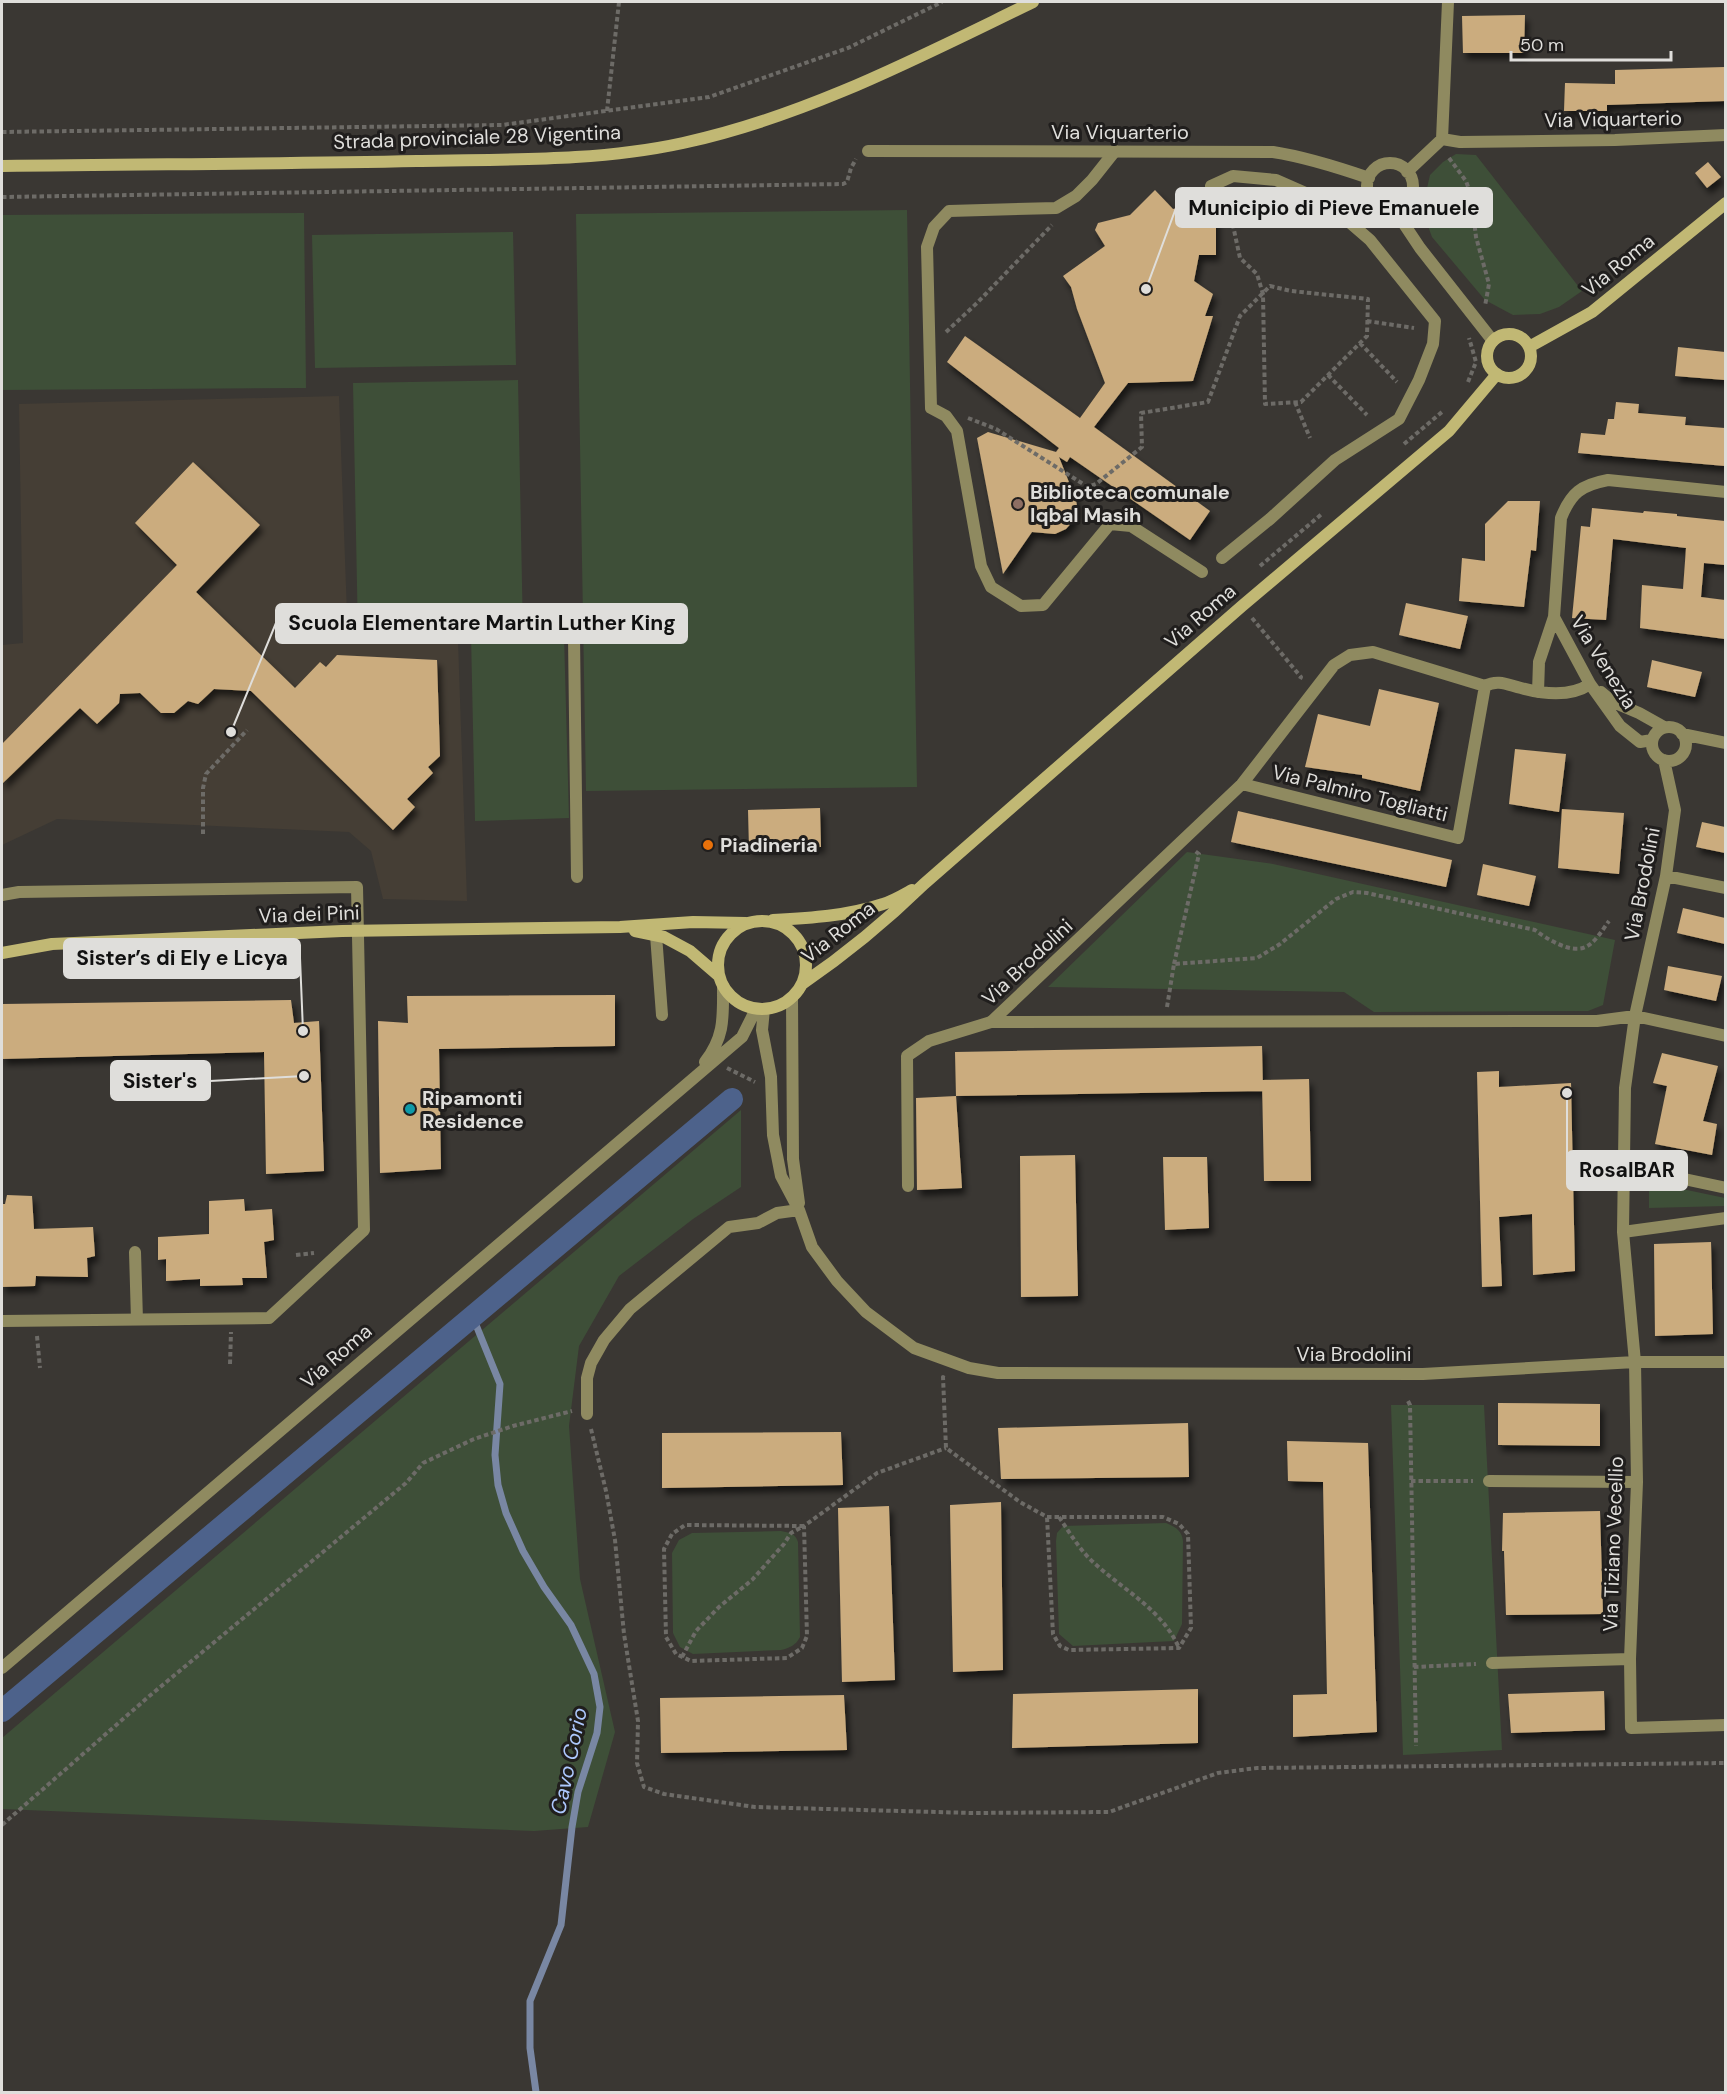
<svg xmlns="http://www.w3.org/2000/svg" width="1727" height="2094" font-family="'DM Sans',sans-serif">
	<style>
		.built { fill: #453e35 }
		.green { fill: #3e4f38 }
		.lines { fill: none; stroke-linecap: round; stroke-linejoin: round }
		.stream { stroke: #7987a3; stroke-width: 7 }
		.canal { stroke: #4d628b; stroke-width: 22 }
		.building { fill: #cbac7e; filter: url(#shadow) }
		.path { stroke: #6d6b67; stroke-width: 4; stroke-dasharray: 4.5 3; stroke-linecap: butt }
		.lane { stroke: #8f8a60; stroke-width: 12 }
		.street { stroke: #8f8a60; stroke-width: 12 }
		.secondary { stroke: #c1b874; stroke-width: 12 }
		.education-dot { fill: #8d6e63; stroke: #201e1d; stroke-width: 2 }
		.food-dot { fill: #e8710a; stroke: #201e1d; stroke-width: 2 }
		.culture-dot { fill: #0f9aa8; stroke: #201e1d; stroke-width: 2 }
		.labels { text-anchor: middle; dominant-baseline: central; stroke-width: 6; stroke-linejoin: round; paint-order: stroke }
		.street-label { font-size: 20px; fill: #dfdedb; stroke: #201e1d }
		.poi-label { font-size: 20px; font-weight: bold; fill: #dfdedb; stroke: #201e1d; text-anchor: start }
		.water-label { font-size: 21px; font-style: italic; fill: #adc8fd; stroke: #201e1d }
		.leader { fill: none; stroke: #dfdedb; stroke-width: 2 }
		.callout-dot { fill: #dfdedb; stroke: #201e1d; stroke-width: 2 }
		.callout { fill: #dfdedb; stroke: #dfdedb; stroke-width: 2 }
		.callout-label { font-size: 21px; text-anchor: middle; font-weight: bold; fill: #111 }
	</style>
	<defs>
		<filter id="shadow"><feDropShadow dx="3.5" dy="6" stdDeviation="3" flood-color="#0009"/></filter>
	</defs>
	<rect width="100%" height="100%" fill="#3a3733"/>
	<path class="built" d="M339 396 348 641H458L467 901 383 899 371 851 349 832 57 819 2 845V645L23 643 19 404Z"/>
	<path class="green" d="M1456 154 1476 155 1582 291 1559 307 1540 314 1513 315 1485 300 1432 237 1422 210 1430 175 1443 162Z
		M907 210 917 787 586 791 576 214Z
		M304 213 306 388 2 390V215Z
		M513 232 516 365 315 368 312 235Z
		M518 380 523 634 516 635H564L569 818 475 821 471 635 358 636 353 383Z
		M1187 852 1273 864 1615 940 1603 1005 1588 1011 1374 1012 1344 992 1048 987Z
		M741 1110V1187L693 1219 619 1276 579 1346 569 1426 580 1579 615 1732 588 1827 534 1831 2 1809V1738Z
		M1649 1182 1725 1198V1206L1649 1208Z
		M1391 1405H1484L1502 1750 1403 1755Z
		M1166 1523C1176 1527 1182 1531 1183 1541L1182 1624 1174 1641 1073 1646 1059 1634 1056 1541 1057 1533 1063 1526Z
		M781 1531C790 1533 795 1533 798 1542L800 1637C796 1645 790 1648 781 1650L693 1654 680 1647 673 1633 672 1553 679 1540 692 1533Z"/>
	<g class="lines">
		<path class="stream" d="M472 1315 500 1384 495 1455 498 1485 506 1513 523 1551 544 1587 571 1625 594 1674 600 1707 597 1733 578 1792 572 1827 561 1925 530 2001V2048L536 2092"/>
		<path class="canal" d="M2 1711 732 1099"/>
	</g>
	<path class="building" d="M1525 15 1524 53H1463L1462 16Z
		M1725 67V101L1607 105V111H1564L1565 83 1615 84V70Z
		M1708 162 1721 177 1707 188 1695 173Z
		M1155 190 1173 209 1216 202V255H1199L1194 281 1213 294 1205 316H1213L1193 381 1128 383 1094 427 1210 511 1190 540 1070 457 1067 462 1059 457 1076 500 1077 506 1074 520 1066 529 1055 534 1032 532 1003 574 977 438 988 432 1056 452 1059 448 947 362 965 336 1080 418 1105 383 1077 309 1071 287 1063 276 1105 246 1095 230 1098 223 1130 215Z
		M1678 347 1725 352V380L1675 376Z
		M1616 402 1639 404 1638 413 1686 417 1685 425 1725 428V466L1578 453 1581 433 1605 435 1608 419H1614Z
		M193 462 260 525 196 592 295 688 320 662 326 667 337 655 437 660 440 756 428 767 433 773 407 799 415 807 393 830 251 691 214 689 198 704 188 701 174 713H161L140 693 120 694 119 703 97 724 80 708 2 784V744L177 565 135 523Z
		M1508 501H1540L1536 551 1531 550 1524 607 1459 601 1462 558 1485 561V524Z
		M1592 508 1643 513 1644 511 1677 514V516L1725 521V565L1704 563 1701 597 1725 600V639L1640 628 1642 585 1683 589 1686 548 1613 539 1606 620 1572 618 1581 526 1590 527Z
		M1406 603 1468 616 1460 649 1399 635Z
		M1652 660 1702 672 1695 697 1647 687Z
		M1379 689 1439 703 1420 791 1362 778V775L1305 767 1318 714 1370 726Z
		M1515 749 1566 754 1559 812 1509 804Z
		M820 808 821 847 749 848 748 810Z
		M1562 809 1624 813 1619 874 1558 868Z
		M1238 811 1452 860 1446 887 1231 842Z
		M1702 822 1725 827V853L1696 847Z
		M1483 864 1536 876 1529 906 1477 895Z
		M1683 908 1725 918V944L1677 933Z
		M1668 966 1722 976 1716 1001 1664 990Z
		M615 995V1046L439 1049 441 1169 380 1173 378 1021 408 1023 407 996Z
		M291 1000 294 1023 319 1021 324 1171 266 1174 264 1052 2 1059V1004Z
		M1262 1046 1263 1091 956 1096 955 1052Z
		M1662 1053 1718 1066 1703 1121 1717 1124 1712 1155 1655 1144 1667 1086 1653 1083Z
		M1499 1071V1087L1571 1083 1575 1271 1533 1275 1532 1214 1499 1217 1502 1286 1482 1287 1477 1072Z
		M1309 1079 1311 1181H1264L1262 1080Z
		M956 1096 962 1188 917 1190 916 1098Z
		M1075 1155 1078 1296 1021 1297 1020 1156Z
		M1163 1157H1207L1209 1228 1165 1230Z
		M7 1195 32 1196 34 1229 93 1227 95 1256 87 1258 88 1277 36 1276 35 1286 2 1287V1204H5Z
		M244 1199 245 1211 272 1209 274 1240 264 1242 267 1278H242L243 1285 200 1286V1279L166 1281V1259L158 1260V1237L209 1234V1201Z
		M1711 1242 1713 1334 1655 1336 1654 1244Z
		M1498 1403 1600 1404V1446L1498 1445Z
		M1188 1423 1189 1477 1001 1479 998 1428Z
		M841 1432 843 1485 662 1488V1433Z
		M1287 1441 1368 1443 1377 1732 1293 1737V1695L1327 1694 1323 1482 1288 1481Z
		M1001 1502 1003 1670 953 1672 950 1505Z
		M889 1506 895 1680 842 1682 838 1508Z
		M1600 1511 1603 1614 1506 1615 1504 1551H1502L1503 1513Z
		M1198 1689V1743L1012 1748 1013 1694Z
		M1604 1691 1605 1730 1511 1733 1508 1694Z
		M844 1695 847 1750 661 1753 660 1698Z"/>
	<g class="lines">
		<path class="path" d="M607 111 619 2
			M2 132 502 125 709 97 848 48 942 2
			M1449 158 1466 181 1471 195 1476 237 1489 284 1485 306
			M2 197 843 184 847 182 851 168 856 159
			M1367 321 1414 328
			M946 332 977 303 1052 225
			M1360 343 1397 382
			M1328 375 1367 415
			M1468 382 1476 362 1469 338
			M1295 402 1310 438
			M968 418 996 429 1088 487 1096 484 1142 447 1141 413 1208 402 1240 316 1270 286 1291 291 1368 299 1367 336 1301 402 1265 404 1263 294 1257 274 1240 258 1229 207 1221 198
			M1404 444 1442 412
			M1260 566 1323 513
			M1252 618 1301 677 1300 679
			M203 834V788L206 774 247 730
			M1174 964 1199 854 1195 851
			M1167 1007 1174 964 1257 958 1280 944 1336 899 1353 892 1367 893 1535 930C1547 939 1568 952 1583 948 1594 945 1603 929 1609 921
			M727 1068 755 1082
			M296 1255 314 1253
			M37 1336 40 1368
			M230 1364 231 1332
			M944 1378 943 1377 946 1448 1020 1502 1047 1517H1163L1179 1524 1188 1534 1191 1628 1179 1648 1069 1650 1060 1646 1053 1634 1047 1517
			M1408 1401 1410 1405 1416 1746
			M591 1429 606 1491 615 1540 624 1634 638 1721 637 1763 644 1787 664 1794 755 1807 972 1813 1109 1812 1218 1773 1257 1768 1726 1763
			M1411 1481H1473
			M1059 1517C1070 1533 1079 1549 1093 1562 1123 1590 1162 1609 1179 1648
			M804 1526 685 1525 672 1534 664 1549 666 1637 676 1654 691 1661 787 1658 802 1648 807 1636 804 1526 877 1473 946 1448
			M682 1657 696 1631 719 1607 752 1580 784 1544 791 1533 804 1526
			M1414 1667 1476 1664
			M2 1825 147 1698 406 1483 423 1463 474 1439 513 1426 572 1411"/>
		<path class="lane" d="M1115 151 1092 180 1076 196 1056 208 949 211 934 227 927 247 931 408 946 416 957 431 981 566 991 587 1021 606 1043 605 1110 524 1131 526 1202 572
			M1211 186 1233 176 1276 180 1326 202 1370 240 1435 321 1433 344 1419 380 1399 419 1335 460 1270 519 1222 558
			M574 637 577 877
			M908 1186 907 1056 929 1041 991 1022"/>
		<path class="street" d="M1442 139 1460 142 1615 140 1726 135
			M1442 139 1448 2
			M868 151 1273 152C1306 157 1337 167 1369 178
			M1367 186a23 23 0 1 1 46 0a23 23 0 1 1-46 0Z
			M1407 172 1442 139
			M1394 209 1420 248 1493 341
			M1590 684C1571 697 1543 694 1521 688 1508 685 1498 679 1485 686L1373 652 1350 655 1334 665 1242 784 991 1022 1597 1021 1635 1016 1726 1036
			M1538 692 1539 662 1554 617
			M1601 692 1613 702 1639 713 1664 727
			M1652 744a17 17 0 1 1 34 0a17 17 0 1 1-34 0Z
			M1682 734 1726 743
			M1652 740 1640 742 1620 726 1590 684 1554 617 1561 518C1571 493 1581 485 1608 480L1726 492
			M1242 784 1458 838 1485 686
			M1666 876 1726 888
			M2 895 19 892 357 887 364 1230 269 1318 2 1321
			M656 935 662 1015
			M792 998 793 1159 799 1203
			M764 1009 762 1030 771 1077 773 1135 781 1176 799 1210 812 1247 837 1281 866 1312 914 1348 969 1368 998 1373 1423 1374 1635 1362 1623 1232 1625 1088 1635 1016 1666 876 1675 810 1664 760
			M705 1062C725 1036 723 1017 723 986
			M1623 1166 1726 1188
			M1623 1232 1726 1218
			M135 1252 137 1320
			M1726 1362H1635L1637 1482 1630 1659 1631 1728 1726 1725
			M587 1414V1378L591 1363 604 1340 630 1309 729 1227 758 1223 777 1213 799 1210
			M1489 1481 1637 1482
			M1492 1663 1630 1659
			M2 1668 742 1037 756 1009"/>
		<path class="secondary" d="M2 166C140 164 279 164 417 161 506 159 596 162 683 143 807 116 919 57 1033 2
			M1487 356a22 22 0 1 1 44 0a22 22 0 1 1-44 0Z
			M1529 347 1592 312 1726 203
			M773 920C810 918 847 916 883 904 893 901 903 895 912 890
			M718 965a44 44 0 1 1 88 0a44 44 0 1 1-88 0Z
			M635 931 664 937 690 951 719 976
			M2 953 52 944 342 931 620 927 693 922 746 923
			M802 984C846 954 886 921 924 884L1242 606 1449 431 1497 374"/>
	</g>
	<circle class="education-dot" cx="1018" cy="504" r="6"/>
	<circle class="food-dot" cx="708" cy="845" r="6"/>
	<circle class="culture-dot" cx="410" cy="1109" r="6"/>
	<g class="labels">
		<g class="street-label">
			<text transform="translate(1613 119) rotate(-1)">Via Viquarterio</text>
			<text x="1120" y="132">Via Viquarterio</text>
			<text transform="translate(477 137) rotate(-2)">Strada provinciale 28 Vigentina</text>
			<text transform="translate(1618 265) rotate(-39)">Via Roma</text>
			<text transform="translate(1200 616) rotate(-41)">Via Roma</text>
			<text transform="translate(1604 662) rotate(58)">Via Venezia</text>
			<text transform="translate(1360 793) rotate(14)">Via Palmiro Togliatti</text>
			<text transform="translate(1642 884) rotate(-79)">Via Brodolini</text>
			<text transform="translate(309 914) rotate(-2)">Via dei Pini</text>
			<text transform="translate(838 932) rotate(-38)">Via Roma</text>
			<text transform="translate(1027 962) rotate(-43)">Via Brodolini</text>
			<text x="1354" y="1354">Via Brodolini</text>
			<text transform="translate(336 1356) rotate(-41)">Via Roma</text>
			<text transform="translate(1613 1544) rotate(-88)">Via Tiziano Vecellio</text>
		</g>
		<g class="poi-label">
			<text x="1030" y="492">Biblioteca comunale<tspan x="1030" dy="23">Iqbal Masih</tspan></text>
			<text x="720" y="845">Piadineria</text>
			<text x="422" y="1098">Ripamonti<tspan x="422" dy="23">Residence</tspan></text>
		</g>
		<g class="water-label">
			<text transform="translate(569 1761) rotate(-78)">Cavo Corio</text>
		</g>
	</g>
	<path class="leader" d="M1146 289L1176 208M231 732L276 623M303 1031L300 958M304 1076L210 1081M1567 1093L1567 1170"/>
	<g class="callout-dot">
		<circle cx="1146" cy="289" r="6"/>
		<circle cx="231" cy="732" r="6"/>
		<circle cx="303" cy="1031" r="6"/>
		<circle cx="304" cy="1076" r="6"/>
		<circle cx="1567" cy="1093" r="6"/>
	</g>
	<g class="callout">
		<rect x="1176" y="188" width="316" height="39" rx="6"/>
		<rect x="276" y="604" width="411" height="39" rx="6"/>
		<rect x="64" y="939" width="236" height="39" rx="6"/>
		<rect x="111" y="1061" width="99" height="39" rx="6"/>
		<rect x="1567" y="1151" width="120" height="39" rx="6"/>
	</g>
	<g class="callout-label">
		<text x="1334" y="215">Municipio di Pieve Emanuele</text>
		<text x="482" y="630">Scuola Elementare Martin Luther King</text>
		<text x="182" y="965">Sister’s di Ely e Licya</text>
		<text x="160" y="1088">Sister's</text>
		<text x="1627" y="1177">RosalBAR</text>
	</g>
	<rect width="1727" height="2094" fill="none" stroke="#dfdedb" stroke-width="6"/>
	<path d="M1511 51v9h160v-9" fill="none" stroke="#dfdedb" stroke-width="3"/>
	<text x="1520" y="51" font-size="18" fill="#dfdedb" stroke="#201e1d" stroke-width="4.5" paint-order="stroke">50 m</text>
</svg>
